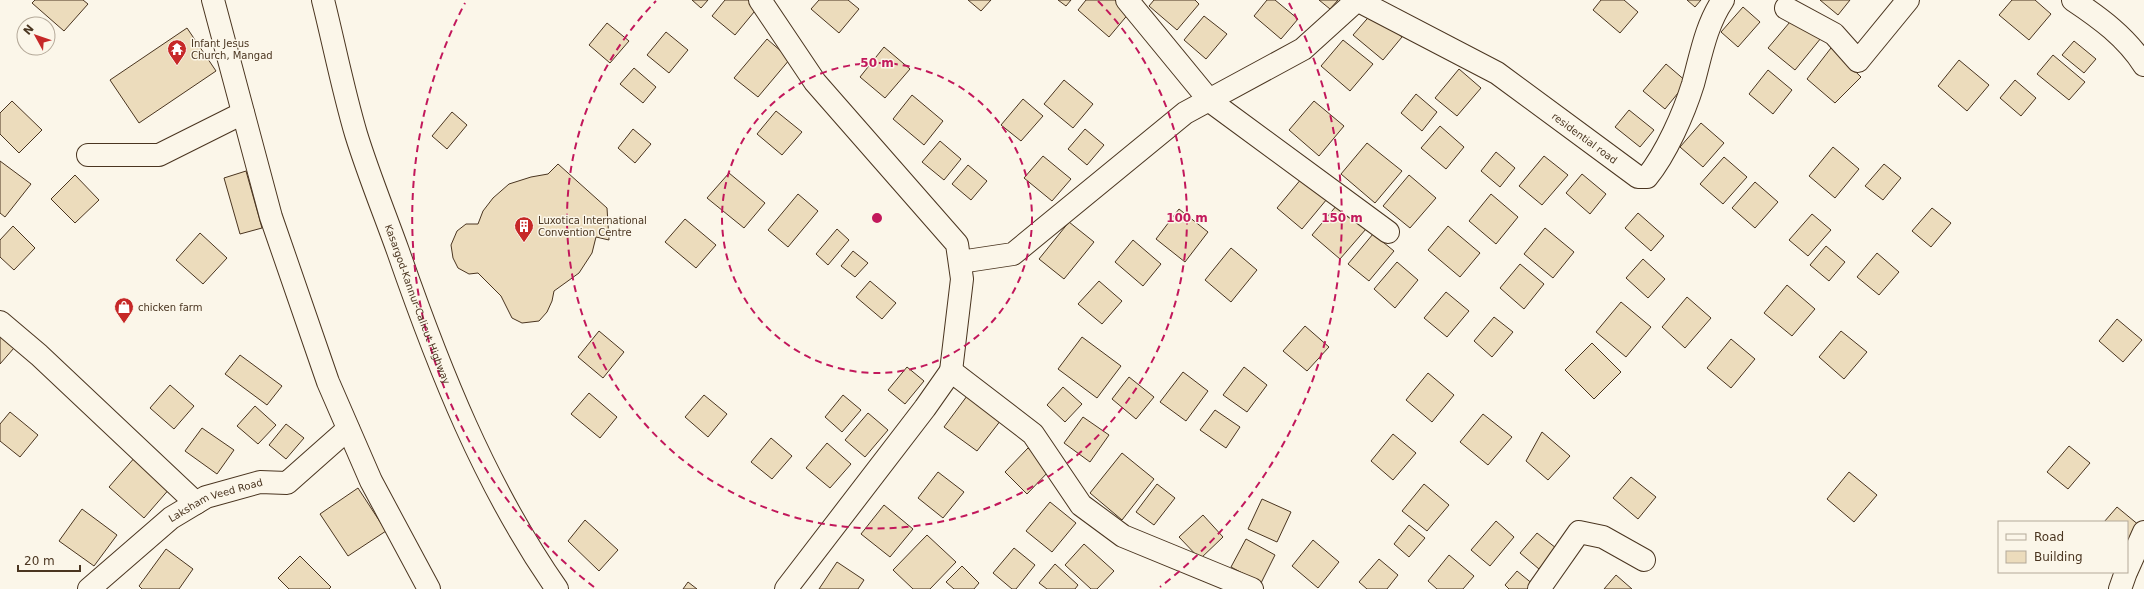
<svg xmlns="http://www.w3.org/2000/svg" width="2144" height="589" font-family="'DejaVu Sans',sans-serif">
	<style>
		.building { fill: #ecdcbc; stroke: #4a3520 }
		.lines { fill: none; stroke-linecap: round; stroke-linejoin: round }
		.minor-casing { stroke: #4a3520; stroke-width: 24 }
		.highway-casing { stroke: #4a3520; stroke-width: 24 }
		.minor { stroke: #fbf6e9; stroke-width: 22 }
		.highway { stroke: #fbf6e9; stroke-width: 22 }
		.ring { fill: none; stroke: #c2185b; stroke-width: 2; stroke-dasharray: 7 5 }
		.labels { text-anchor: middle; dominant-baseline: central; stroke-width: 3; stroke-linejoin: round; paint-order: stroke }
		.poi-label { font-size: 10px; fill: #4a3520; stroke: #fbf6e9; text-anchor: start }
		.street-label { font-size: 10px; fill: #4a3520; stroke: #fbf6e9 }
		.centre { fill: #c2185b; stroke: #fbf6e9; stroke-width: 2 }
		.ring-label { font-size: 12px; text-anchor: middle; font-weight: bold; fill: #c2185b; stroke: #fbf6e9; stroke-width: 3; stroke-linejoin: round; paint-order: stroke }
	</style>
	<rect width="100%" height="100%" fill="#fbf6e9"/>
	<path class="building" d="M35 0H83L88 4 64 31 32 3Z
		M692 0H708L701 8Z
		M725 0H751L759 6 735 35 712 16Z
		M819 0H848L859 9 839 33 811 9Z
		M968 0H991L981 11Z
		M1058 0H1071L1066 6Z
		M1086 0H1115L1130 12 1109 37 1078 10Z
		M1154 0H1195L1199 4 1177 30 1149 6Z
		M1267 0H1275L1298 19 1281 39 1254 16Z
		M1319 0H1338L1330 9Z
		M1601 0H1624L1638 12 1620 33 1593 10Z
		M1687 0H1701L1695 7Z
		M1820 0H1850L1838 15Z
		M2012 0H2035L2051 14 2029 40 1999 15Z
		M1743 7 1760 22 1738 47 1721 32Z
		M1373 12 1402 37 1383 60 1353 35Z
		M1204 16 1227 34 1206 59 1184 40Z
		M1795 16 1821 38 1795 70 1768 48Z
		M607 23 629 41 610 63 589 45Z
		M187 28 216 71 139 123 110 80Z
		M666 32 688 50 669 73 647 55Z
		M767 39 790 59 758 97 734 78Z
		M1343 40 1373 64 1350 91 1321 66Z
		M2074 41 2096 59 2084 73 2062 55Z
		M884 47 910 69 885 98 860 77Z
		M1831 48 1861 77 1835 103 1807 79Z
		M2053 55 2085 82 2069 100 2037 74Z
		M1959 60 1989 85 1967 111 1938 86Z
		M1666 64 1687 82 1665 109 1643 91Z
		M634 68 656 87 643 103 620 84Z
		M1459 69 1481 88 1457 116 1435 98Z
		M1768 70 1792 90 1773 114 1749 94Z
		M1064 80 1093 104 1073 128 1044 104Z
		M2015 80 2036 98 2021 116 2000 98Z
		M1416 94 1437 112 1422 131 1401 113Z
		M912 95 943 121 924 145 893 119Z
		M1023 99 1043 116 1021 141 1001 125Z
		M12 101 42 130 19 153 0 134V113Z
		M1314 101 1344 126 1319 156 1289 130Z
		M1629 110 1654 130 1640 147 1615 127Z
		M776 111 802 132 782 155 757 134Z
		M452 112 467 125 447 149 432 136Z
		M1701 123 1724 143 1703 167 1680 147Z
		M1440 126 1464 147 1446 169 1421 148Z
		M633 129 651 144 635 163 618 148Z
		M1085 129 1104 145 1087 165 1068 149Z
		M940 141 961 159 944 180 922 162Z
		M1367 143 1402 171 1375 203 1341 174Z
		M1833 147 1859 169 1835 198 1809 176Z
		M1496 152 1515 168 1500 187 1481 171Z
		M1043 156 1071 179 1052 201 1024 178Z
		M1544 156 1568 175 1542 205 1519 186Z
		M1724 157 1747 177 1723 204 1700 184Z
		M0 161 31 184 5 217 0 213Z
		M558 164 607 208 609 240 596 237 592 253 579 273 554 291 552 301 547 312 539 321 522 323 512 318 501 296 478 273 469 274 458 268 453 258 451 245 457 231 466 224H478L483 211 493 198 509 184 531 177 548 174Z
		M1884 164 1901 178 1883 200 1865 186Z
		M968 165 987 181 971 200 952 184Z
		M246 171 262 228 240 234 224 178Z
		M729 173 765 203 744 228 707 198Z
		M1582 174 1606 194 1590 214 1566 193Z
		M75 175 99 200 75 223 51 199Z
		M1409 175 1436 198 1410 228 1383 206Z
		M1302 178 1327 199 1302 229 1277 208Z
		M1755 182 1778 202 1755 228 1732 208Z
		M798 194 818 211 788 247 768 230Z
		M1491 194 1518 217 1496 244 1469 221Z
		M1337 205 1366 229 1340 259 1312 235Z
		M1932 208 1951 223 1931 247 1912 231Z
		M1179 209 1208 232 1185 262 1156 239Z
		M1638 213 1664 236 1651 251 1625 228Z
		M1812 214 1831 230 1808 256 1789 240Z
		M685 219 716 245 696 268 665 242Z
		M1069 222 1094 242 1064 279 1039 259Z
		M13 226 35 248 14 270 0 257V240Z
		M1448 226 1480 253 1460 277 1428 250Z
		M1545 228 1574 252 1553 278 1524 254Z
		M837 229 849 240 828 265 816 254Z
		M200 233 227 258 203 284 176 260Z
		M1373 234 1394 251 1369 281 1348 264Z
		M1133 240 1161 264 1143 286 1115 262Z
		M1826 246 1845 262 1829 281 1810 265Z
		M1231 248 1257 270 1231 302 1205 280Z
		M853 251 868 263 855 277 841 266Z
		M1877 253 1899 272 1879 295 1857 277Z
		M1643 259 1665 279 1648 298 1626 278Z
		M1397 262 1418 280 1395 308 1374 289Z
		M1520 264 1544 284 1524 309 1500 288Z
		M870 281 896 303 882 319 856 297Z
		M1099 281 1122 301 1102 324 1078 304Z
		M1787 285 1815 309 1792 336 1764 313Z
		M1446 292 1469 311 1447 337 1424 318Z
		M1687 297 1711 318 1685 348 1662 327Z
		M1621 302 1651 327 1626 357 1596 332Z
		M1494 317 1513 332 1492 357 1474 341Z
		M2117 319 2142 340 2123 362 2099 341Z
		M1305 326 1329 347 1307 371 1283 351Z
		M599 331 624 352 603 378 578 357Z
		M1841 331 1867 352 1844 379 1819 357Z
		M0 336 14 348 0 364Z
		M1082 337 1121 366 1097 398 1058 369Z
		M1731 339 1755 359 1731 388 1707 368Z
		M1592 343 1621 372 1594 399 1565 370Z
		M240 355 282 386 267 405 225 374Z
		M907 367 924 381 905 404 888 390Z
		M1244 367 1267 385 1247 412 1223 395Z
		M1183 372 1208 391 1186 421 1160 402Z
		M1428 373 1454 395 1432 422 1406 400Z
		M1129 377 1154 397 1136 419 1112 399Z
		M170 385 194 406 174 429 150 408Z
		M1063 387 1082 404 1065 422 1047 405Z
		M589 393 617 417 600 438 571 414Z
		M704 395 727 414 708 437 685 417Z
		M843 395 861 410 842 432 825 417Z
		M967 396 1001 420 977 451 944 427Z
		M255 406 276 425 258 444 237 426Z
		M1215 410 1240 427 1226 448 1200 430Z
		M10 412 38 435 20 457 0 441V424Z
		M868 413 888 430 865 457 845 440Z
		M1483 414 1512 437 1488 465 1460 442Z
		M1083 417 1109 435 1090 462 1064 443Z
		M286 424 304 438 286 459 269 445Z
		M202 428 234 450 217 474 185 451Z
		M1542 432 1570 456 1548 480 1526 461Z
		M1393 434 1416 453 1393 480 1371 461Z
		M771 438 792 456 772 479 751 462Z
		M827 443 851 464 830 488 806 468Z
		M2069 446 2090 463 2068 489 2047 472Z
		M1028 448 1050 470 1027 494 1005 472Z
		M1122 453 1154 479 1122 520 1090 493Z
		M136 456 171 487 144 518 109 487Z
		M938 472 964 492 943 518 918 498Z
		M1849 472 1877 495 1854 522 1827 499Z
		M1631 477 1656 497 1638 519 1613 498Z
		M1157 484 1175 498 1154 525 1136 512Z
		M1424 484 1449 505 1427 531 1402 511Z
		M358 488 386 531 348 556 320 514Z
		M1262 499 1291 512 1277 542 1248 529Z
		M1050 502 1076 523 1052 552 1026 531Z
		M884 505 913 529 890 557 861 534Z
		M2117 507 2140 526 2127 542V522H2104Z
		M82 509 117 535 94 566 59 541Z
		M1203 515 1223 537 1200 559 1179 537Z
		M585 520 618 550 599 571 568 541Z
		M1496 521 1514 537 1490 566 1471 550Z
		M1409 525 1425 538 1409 557 1394 544Z
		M1537 533 1556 548 1539 569 1520 553Z
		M927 535 956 562 930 589H913L893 570Z
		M1246 539 1275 555 1261 583 1231 567Z
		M1313 540 1339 562 1318 588 1292 566Z
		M1084 544 1114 571 1097 589H1091L1065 565Z
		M1014 548 1035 565 1016 589H1012L993 573Z
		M166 549 193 569 179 589H142L139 586Z
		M1449 555 1474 576 1463 589H1437L1428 581Z
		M300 556 331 587 329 589H289L278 578Z
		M1379 559 1398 575 1387 589H1367L1359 582Z
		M837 562 864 580 858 589H819Z
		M1055 564 1078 585 1075 589H1047L1039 583Z
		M962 566 979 583 974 589H954L946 582Z
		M1517 571 1534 585 1531 589H1509L1505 585Z
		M1616 575 1632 589H1604Z
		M688 582 697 589H683Z"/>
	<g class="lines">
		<g class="minor-casing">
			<g id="minor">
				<path d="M760 0 815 82 957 244 962 279 951 371"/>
				<path d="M1127 0 1210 101 1388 232"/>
				<path id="s1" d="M1357 0 1497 73 1638 177H1647C1666 154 1684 113 1693 84 1701 55 1706 25 1723 0"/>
				<path d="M2073 0C2100 18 2126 37 2144 65"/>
				<path d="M1786 8 1834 34 1858 61 1908 0"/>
				<path d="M88 155H159L243 113"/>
				<path d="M960 262 1013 254 1185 113 1303 49 1356 1"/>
				<path d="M0 322 39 355 196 503"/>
				<path d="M2127 570 2144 532"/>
				<path id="s2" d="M89 589 171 518 206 497 260 482 287 483 348 429"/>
				<path d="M786 589 925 408 951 371 1033 434 1081 505 1123 536 1252 589"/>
				<path d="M1539 589 1579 532 1603 537 1644 560"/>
				<path d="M2120 589 2126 572"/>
			</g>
		</g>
		<g class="highway-casing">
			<g id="highway">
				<path d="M213 0 271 217 328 382 371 481 429 589"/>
				<path id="s3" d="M323 0C334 44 343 90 356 134 368 173 384 212 398 251 439 369 485 486 557 589"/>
			</g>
		</g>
		<use href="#minor" class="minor"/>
		<use href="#highway" class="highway"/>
	</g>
	<g class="ring">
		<circle cx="877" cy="218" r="155"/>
		<path d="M1098 1A310 310 0 1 1 656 1"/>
		<path d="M594 587A465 465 0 0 1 465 3M1289 3A465 465 0 0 1 1160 587"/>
	</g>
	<defs>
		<g id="temple-pin" transform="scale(1)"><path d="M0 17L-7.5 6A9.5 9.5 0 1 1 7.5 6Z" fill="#c62828" stroke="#fbf6e9"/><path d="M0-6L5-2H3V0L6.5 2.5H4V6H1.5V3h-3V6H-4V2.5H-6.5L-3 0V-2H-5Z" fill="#fff"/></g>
		<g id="building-pin" transform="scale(1)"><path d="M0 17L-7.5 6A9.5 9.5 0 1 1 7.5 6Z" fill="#c62828" stroke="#fbf6e9"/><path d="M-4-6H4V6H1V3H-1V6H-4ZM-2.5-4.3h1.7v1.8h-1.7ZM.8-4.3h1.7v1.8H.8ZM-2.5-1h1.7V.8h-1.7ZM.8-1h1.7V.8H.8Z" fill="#fff"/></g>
		<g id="shop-pin" transform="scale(1)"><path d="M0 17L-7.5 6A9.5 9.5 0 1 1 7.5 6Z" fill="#c62828" stroke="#fbf6e9"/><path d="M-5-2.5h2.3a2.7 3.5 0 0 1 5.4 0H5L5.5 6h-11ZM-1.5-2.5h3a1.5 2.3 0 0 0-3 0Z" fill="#fff"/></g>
	</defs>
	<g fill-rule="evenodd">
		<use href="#temple-pin" x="177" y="49"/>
		<use href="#building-pin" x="524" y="226"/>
		<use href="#shop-pin" x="124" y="307"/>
	</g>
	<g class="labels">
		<g class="poi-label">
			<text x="191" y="43">Infant Jesus<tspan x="191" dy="12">Church, Mangad</tspan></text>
			<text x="538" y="220">Luxotica International<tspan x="538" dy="12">Convention Centre</tspan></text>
			<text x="138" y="307">chicken farm</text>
		</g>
		<g class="street-label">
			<text stroke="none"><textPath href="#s1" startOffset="267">residential road</textPath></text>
			<text stroke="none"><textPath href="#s3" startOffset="319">Kasargod-Kannur-Calicut Highway</textPath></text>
			<text stroke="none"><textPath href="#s2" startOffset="157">Laksham Veed Road</textPath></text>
		</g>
	</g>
	<circle cx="877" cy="218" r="6" class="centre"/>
	<g class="ring-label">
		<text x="877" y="67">50 m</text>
		<text x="1187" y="222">100 m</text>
		<text x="1342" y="222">150 m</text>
	</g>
	<rect x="1998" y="521" width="130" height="52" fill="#fbf6e9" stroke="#b4a999"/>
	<rect x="2006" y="534" width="20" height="6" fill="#fbf6e9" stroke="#b4a999"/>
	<text x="2034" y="541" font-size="12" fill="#4a3520">Road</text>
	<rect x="2006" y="551" width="20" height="12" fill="#ecdcbc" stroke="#b4a999"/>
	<text x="2034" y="561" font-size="12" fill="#4a3520">Building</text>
	<g transform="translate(36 36) rotate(310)"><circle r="19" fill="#fbf6e9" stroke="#b4a999"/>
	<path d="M0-3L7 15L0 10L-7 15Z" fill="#c62828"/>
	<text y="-6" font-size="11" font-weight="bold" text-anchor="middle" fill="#4a3520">N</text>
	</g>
	<path d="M18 565v6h62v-6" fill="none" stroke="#4a3520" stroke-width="2"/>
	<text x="24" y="565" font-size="12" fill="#4a3520" stroke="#fbf6e9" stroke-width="3" paint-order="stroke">20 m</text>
</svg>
